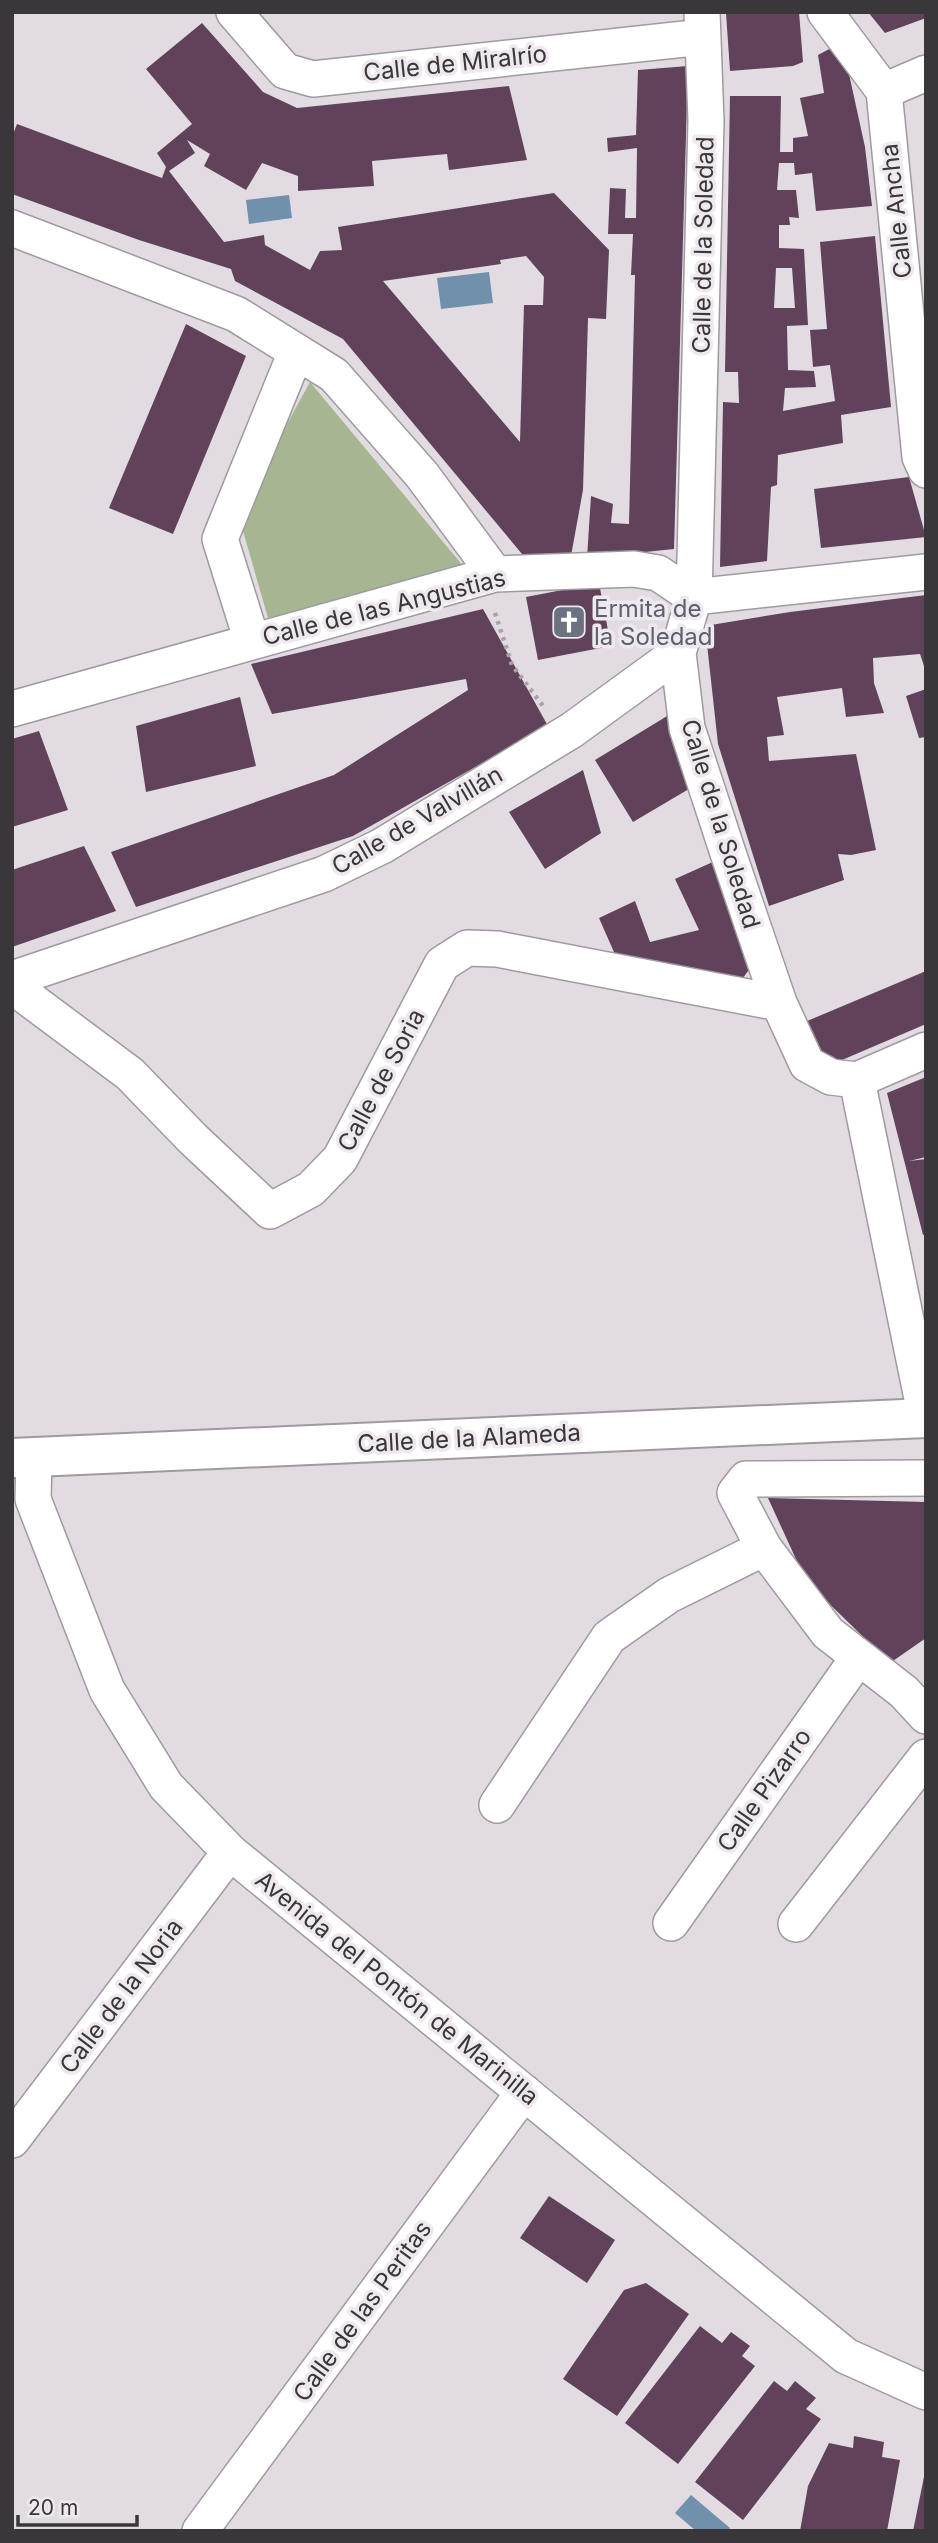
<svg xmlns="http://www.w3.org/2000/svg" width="938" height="2543" font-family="Inter,sans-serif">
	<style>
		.green { fill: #a7b692 }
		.water { fill: #7190ac }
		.building { fill: #60425a; fill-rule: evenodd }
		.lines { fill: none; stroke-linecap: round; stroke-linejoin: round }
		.street-casing { stroke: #9f9a9f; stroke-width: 38 }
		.secondary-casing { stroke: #9f9a9f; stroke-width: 42 }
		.path { stroke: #a8a3a8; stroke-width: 4.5; stroke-dasharray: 3.5 5; stroke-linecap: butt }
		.street { stroke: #fff; stroke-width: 35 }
		.secondary { stroke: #fff; stroke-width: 38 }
		.labels { text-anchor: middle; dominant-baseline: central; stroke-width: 7; stroke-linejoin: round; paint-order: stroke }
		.street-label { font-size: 24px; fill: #393739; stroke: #efe9ef }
		.worship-label { font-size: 24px; fill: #5b616d; stroke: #efe9ef; text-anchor: start }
	</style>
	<rect width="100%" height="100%" fill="#e2dce2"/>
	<path class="green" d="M310 382 464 567 268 618 241 524 271 453Z"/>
	<path class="water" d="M289 195 292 218 249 224 246 200Z
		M489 272 493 303 441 309 437 278Z
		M691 2495 730 2528 728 2531H696L675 2513Z"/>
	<path class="building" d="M799 12 803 62 793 66 730 71 726 13Z
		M868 12H926V18L885 33Z
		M202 23 263 92 297 108 509 86 527 160 449 170 447 154 372 161 374 186 298 191V176L262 163 246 190 204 166 210 154 187 140 195 153 169 171 224 242 264 235 265 245 310 270 320 251 342 250 338 227 554 193 609 250 606 319 588 318 583 490 571 556 527 560 343 339 235 281 231 269 139 240 12 194V137L17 124 162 178 166 167 157 153 192 124 146 69ZM526 256 544 277 543 305H524L520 442 383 281 501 264 500 260Z
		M833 47 849 74 865 147 872 206 816 211 812 173 795 175 794 163H779L777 190H796L799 218 789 217 790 225H779V248L804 249 808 325 787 326 788 370 814 371 816 387 785 388 783 411 835 401 830 365 813 367 810 330 827 329 820 242 875 236 891 407 841 415 843 443 778 455 777 485 771 487 767 561 720 567 723 402 739 403 738 372H725L730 96H781L780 152H793V138L808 136 800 98 824 93 818 55ZM776 268H792L795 308H774Z
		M688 66 674 549 587 558 591 496 613 504 611 523 629 524 635 275H631L633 234H608L610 188 626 189 625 218H636L637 148 608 152 607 138 636 135 638 70Z
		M186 324 246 356 173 534 109 508Z
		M909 477 926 537 821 548 814 489Z
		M599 583 611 646 538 660 526 597Z
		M926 595V672L920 654 873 658 874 683 884 713 846 717 842 688 777 697 784 735 767 737 769 761 856 754 876 850 851 855 838 854 844 880 769 906 718 744 705 626 790 612Z
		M483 609 548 726 353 836 136 907 111 852 334 775 468 690 466 679 272 714 251 664Z
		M926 689V737L919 738 906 696Z
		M240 697 256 766 146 792 136 726Z
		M672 713 694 786 633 822 595 760Z
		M39 731 68 810 12 827V739Z
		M583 770 601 833 545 869 509 812Z
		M84 846 116 911 12 947V870Z
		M715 861 749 960 748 971 743 978 621 968 599 918 635 901 650 942 699 930 675 879Z
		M926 971V1024L828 1066 800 1024Z
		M926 1077V1157L909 1161 926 1159V1234L923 1235 887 1093Z
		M768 1498 926 1502V1638L890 1663 806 1581Z
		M549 2196 615 2240 587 2283 520 2238Z
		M646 2283 689 2314 617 2416 563 2379 624 2290Z
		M700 2326 722 2343 731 2332 750 2346 742 2356 755 2366 678 2464 625 2423Z
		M774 2381 787 2391 795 2381 816 2398 806 2409 821 2419 743 2520 695 2482Z
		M854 2436 884 2442 882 2457 900 2460 887 2531H800L808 2486 829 2443 853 2448Z
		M925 2472 926 2531H913Z"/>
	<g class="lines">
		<g class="street-casing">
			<path id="street" d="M234 12 285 71 313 79 703 37
				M702 12 706 121 694 597 678 653 687 728 727 850 779 1003 807 1064 831 1077 857 1080 926 1418
				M825 12 884 91 920 457 926 470
				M884 91 926 73
				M12 228 236 314 334 375 422 475 495 574
				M252 641 220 539 296 352
				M12 709 495 574 634 569 658 573 694 597 926 572
				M12 979 324 874 382 846 572 730 678 653
				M12 986 130 1074 193 1139 270 1211 311 1189 340 1159 442 964 467 948 497 949 779 1003
				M857 1080 926 1050
				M34 1457 33 1499 107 1690 166 1786 230 1852 846 2356 926 2392
				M926 1478 746 1479 735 1493 764 1548 828 1633 904 1692 926 1716
				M497 1805 609 1637 669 1595 764 1548
				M671 1923 858 1658
				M796 1924 926 1757
				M12 2140 230 1852
				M200 2531 524 2092"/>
		</g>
		<g class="secondary-casing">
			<path id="secondary" d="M12 1458 926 1418"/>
		</g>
		<path class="path" d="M495 613 512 665 543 706"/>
		<use href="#street" class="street"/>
		<use href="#secondary" class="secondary"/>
	</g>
	<defs>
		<g id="church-square" transform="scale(1.75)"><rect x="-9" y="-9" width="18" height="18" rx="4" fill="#6b7280" stroke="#efe9ef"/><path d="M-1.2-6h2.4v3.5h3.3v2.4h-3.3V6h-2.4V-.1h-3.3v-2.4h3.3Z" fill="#fff"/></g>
	</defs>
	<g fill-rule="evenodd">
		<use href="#church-square" x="569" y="622"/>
	</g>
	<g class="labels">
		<g class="street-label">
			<text transform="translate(455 63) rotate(-6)">Calle de Miralrío</text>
			<text transform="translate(896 211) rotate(-96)">Calle Ancha</text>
			<text transform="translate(703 245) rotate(-89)">Calle de la Soledad</text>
			<text transform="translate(384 607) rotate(-14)">Calle de las Angustias</text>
			<text transform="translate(417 820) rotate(-30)">Calle de Valvillán</text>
			<text transform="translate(721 824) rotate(73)">Calle de la Soledad</text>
			<text transform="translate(381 1080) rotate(-62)">Calle de Soria</text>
			<text transform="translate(469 1438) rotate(-3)">Calle de la Alameda</text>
			<text transform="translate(764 1790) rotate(-55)">Calle Pizarro</text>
			<text transform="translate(397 1988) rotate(39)">Avenida del Pontón de Marinilla</text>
			<text transform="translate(121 1996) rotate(-53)">Calle de la Noria</text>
			<text transform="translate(362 2311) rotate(-54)">Calle de las Peritas</text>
		</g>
		<g class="worship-label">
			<text x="594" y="608">Ermita de<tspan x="594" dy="28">la Soledad</tspan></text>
		</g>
	</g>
	<rect width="938" height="2543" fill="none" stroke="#393739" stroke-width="28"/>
	<path d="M18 2515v10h119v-10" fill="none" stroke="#393739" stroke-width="3.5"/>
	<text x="28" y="2515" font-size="21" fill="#393739" stroke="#efe9ef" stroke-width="5" paint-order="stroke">20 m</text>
</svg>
